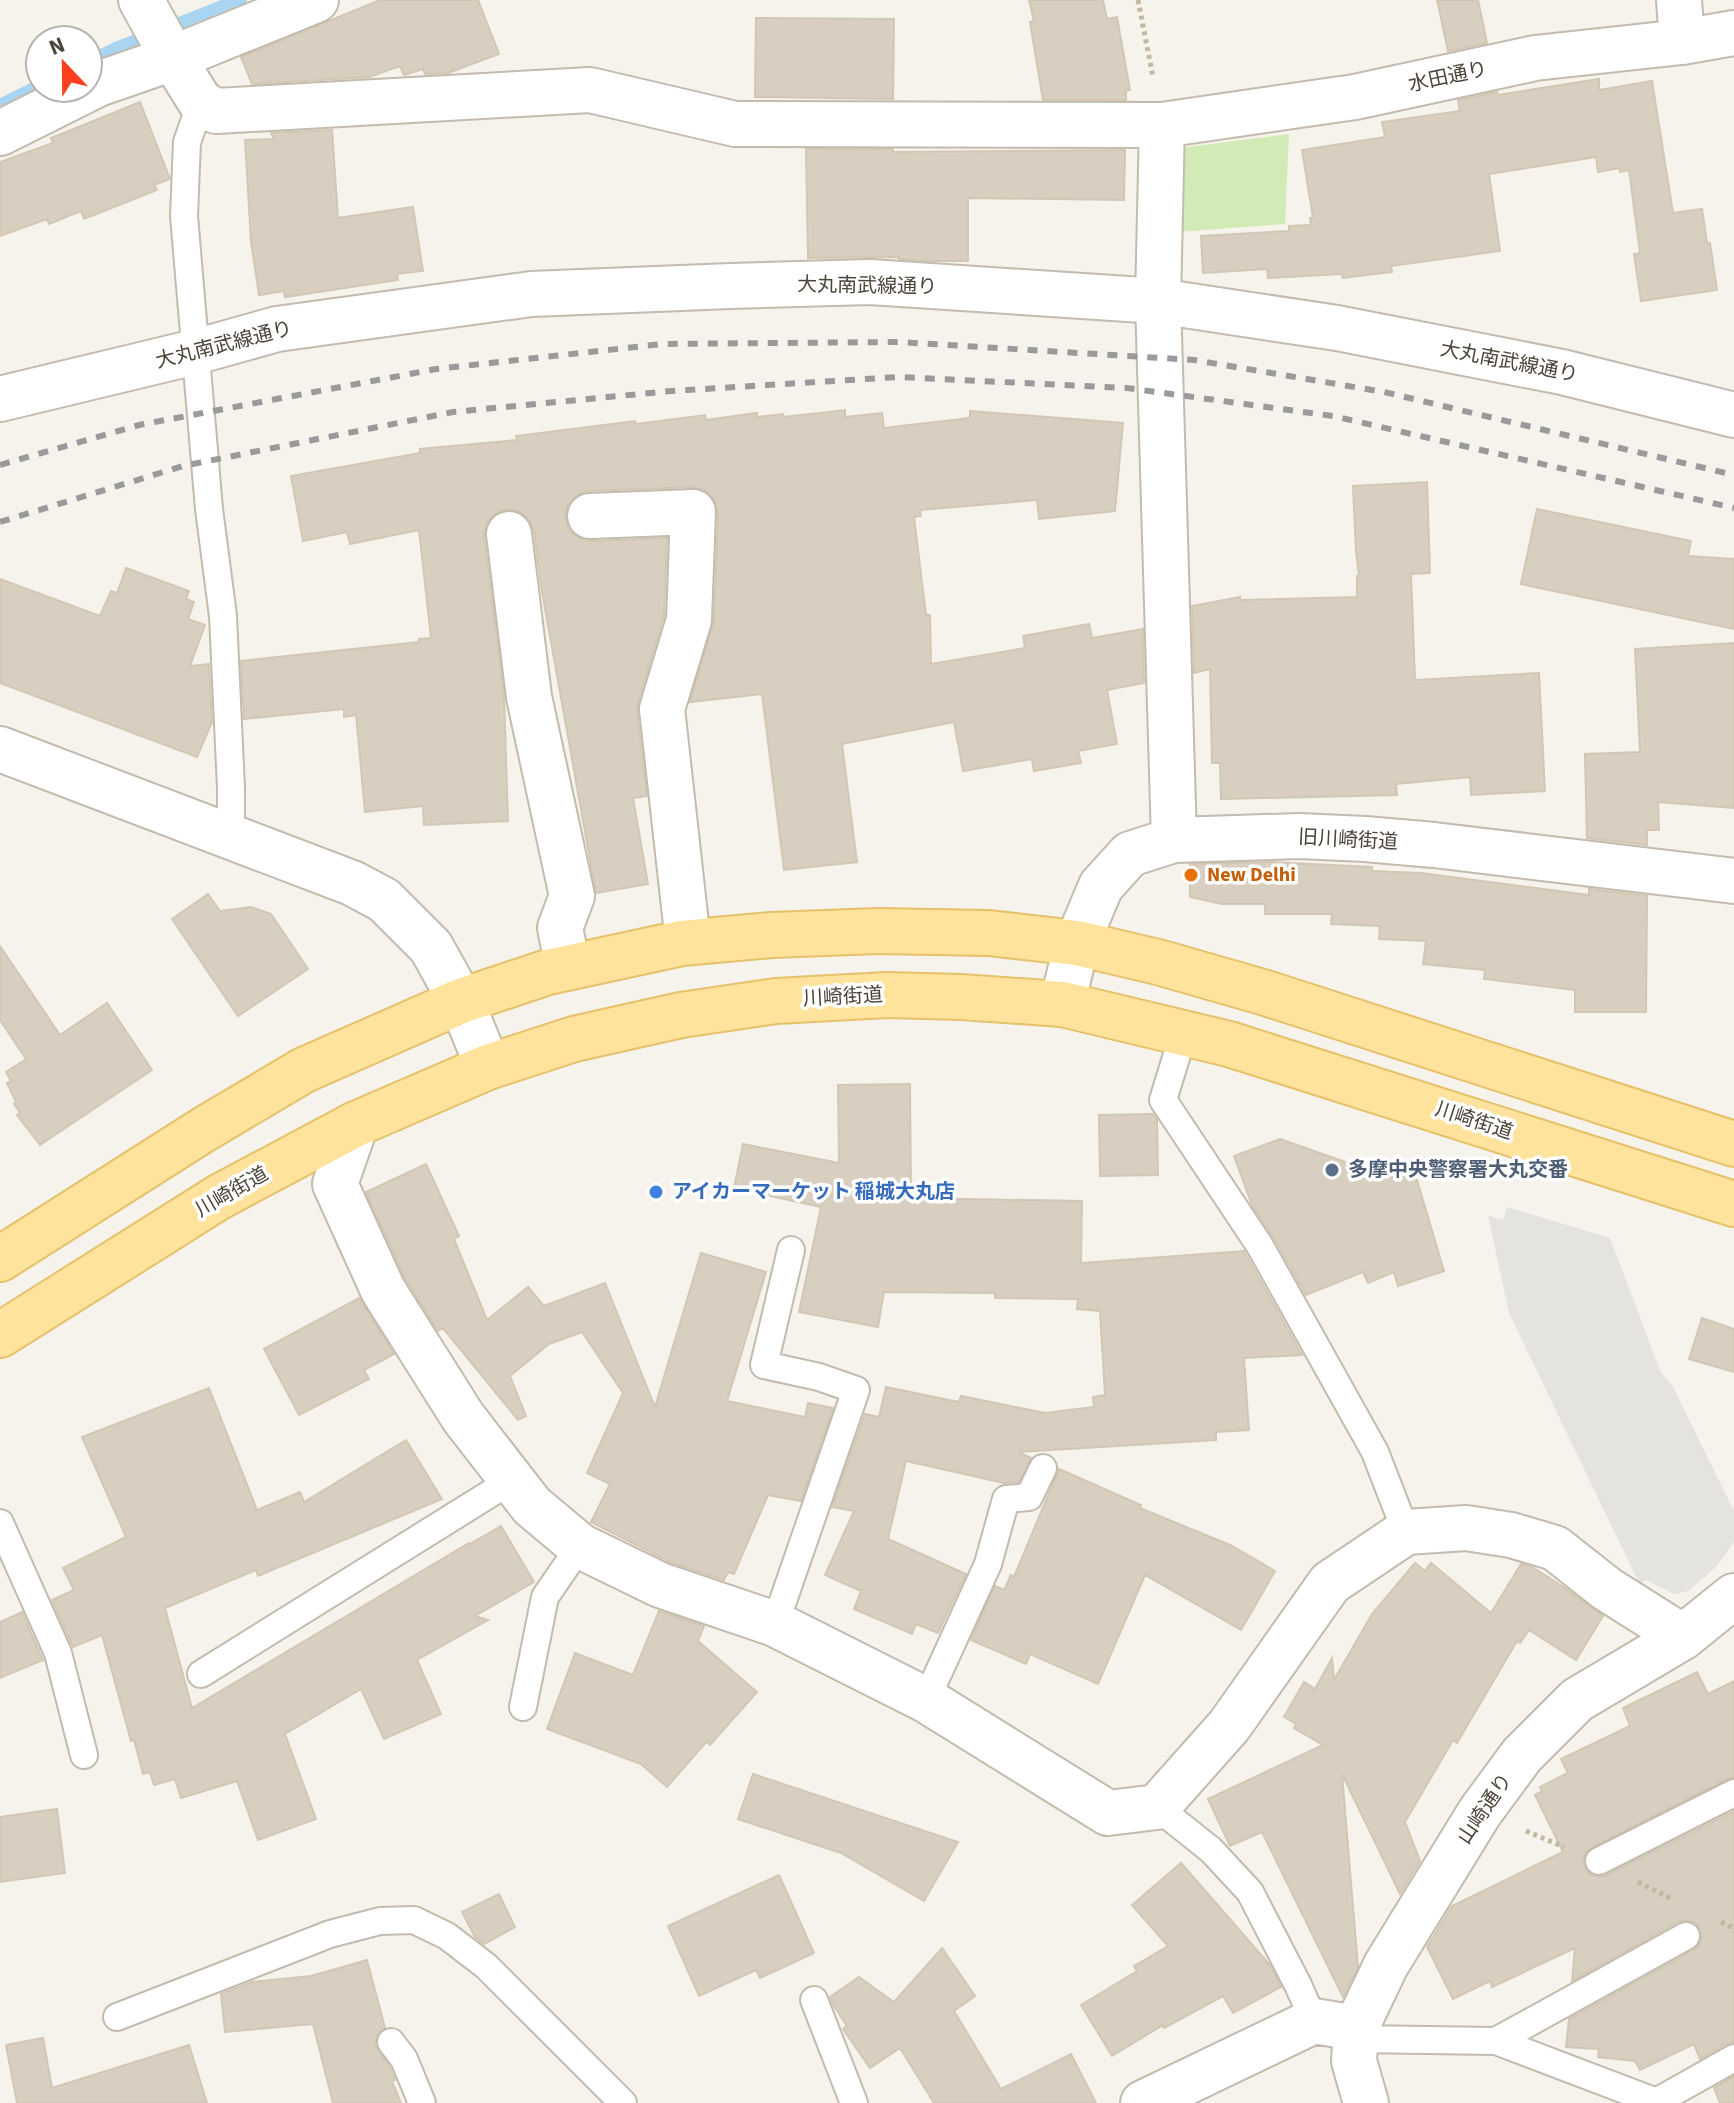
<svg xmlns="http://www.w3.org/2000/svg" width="1734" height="2103" font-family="'Source Sans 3','Noto Sans JP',sans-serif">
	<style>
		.green { fill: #d2eab5 }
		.parking { fill: #e5e3e0 }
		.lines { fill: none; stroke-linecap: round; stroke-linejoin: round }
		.stream { stroke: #a9d4f2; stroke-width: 14 }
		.building { fill: #d8cfc1; stroke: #d3c7b4; stroke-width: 2 }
		.service-casing { stroke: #c2bbae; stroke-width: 30 }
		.minor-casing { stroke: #c2bbae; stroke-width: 48 }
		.tertiary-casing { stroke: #c2bbae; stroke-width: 48 }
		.primary-casing { stroke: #e6c16a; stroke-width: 48 }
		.path { stroke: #c4b79f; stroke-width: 5; stroke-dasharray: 4 4; stroke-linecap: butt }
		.service { stroke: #fff; stroke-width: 26 }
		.minor { stroke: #fff; stroke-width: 44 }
		.tertiary { stroke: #fff; stroke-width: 44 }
		.primary { stroke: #ffe39c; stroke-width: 44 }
		.rail { stroke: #9a9a9a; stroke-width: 6; stroke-dasharray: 10 10; stroke-linecap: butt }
		.food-dot { fill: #e8710a; stroke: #fff; stroke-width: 3 }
		.service-dot { fill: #5c6f8a; stroke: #fff; stroke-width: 3 }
		.shop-dot { fill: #3f7fe0; stroke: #fff; stroke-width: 3 }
		.labels { text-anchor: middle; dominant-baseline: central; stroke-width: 7; stroke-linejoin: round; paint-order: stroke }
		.street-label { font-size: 20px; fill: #4b4439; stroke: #fff }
		.food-label { font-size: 20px; font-weight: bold; fill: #c56008; stroke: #fff; text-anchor: start }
		.service-label { font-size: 20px; font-weight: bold; fill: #4e5e75; stroke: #fff; text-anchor: start }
		.shop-label { font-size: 20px; font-weight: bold; fill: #366cbe; stroke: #fff; text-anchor: start }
	</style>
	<rect width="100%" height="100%" fill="#f6f3ec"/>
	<path class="green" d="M1289 134 1285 224 1178 232V156L1187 147Z"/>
	<path class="parking" d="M1507 1207 1610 1238 1661 1373 1672 1385 1734 1511V1542L1716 1567 1688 1591 1674 1594 1646 1580 1639 1583 1509 1313 1488 1216 1503 1220Z"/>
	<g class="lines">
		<path class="stream" d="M88 63 116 49 240 0
			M0 106 40 86"/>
	</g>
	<path class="building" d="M380 0H478L499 54 448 73 425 74 423 69 404 75 400 66 369 77 252 84 241 57Z
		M1029 0H1103L1107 19 1117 17 1130 90H1126V100H1043L1030 22 1034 21Z
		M1437 0H1478L1487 43 1448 51Z
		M756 18 894 19 893 99 755 97Z
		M1599 79V90L1652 81 1673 213 1702 209 1707 243H1710L1717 290 1641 301 1634 254 1640 253 1629 170 1620 172 1619 168 1598 172 1596 157 1489 174 1500 251 1391 266 1392 272 1343 278 1342 274 1268 278 1267 269 1203 273 1201 236 1289 231V226L1311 225 1310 218H1313L1302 150 1385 137 1382 122 1460 111 1458 100 1497 92 1498 95Z
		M140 102 170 179 154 185 157 190 84 219 81 211 49 224 47 219 0 236V162L53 143 51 138Z
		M332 130 338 218 413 207 423 271 397 274 398 280 285 297 284 291 259 295 251 242 245 140 274 139 271 133Z
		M806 149H893V152L1125 150 1124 200 968 198V261H931L899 259V257L808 258Z
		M845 410V417L882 413 884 428 970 418V411L1123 423 1115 511 1039 519 1037 500 920 510 921 516 914 517 926 615H930L931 664 1025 648 1023 636 1089 624 1092 638 1143 629 1144 683 1107 690 1117 744 1078 751 1081 763 1034 771 1032 759 963 771 954 722 842 744 857 862 784 870 762 694 690 702 714 621 718 513 714 499 704 490 692 487 588 491 576 495 568 505 565 516 569 530 579 538 590 541 667 538 664 616 638 702 637 711 647 796 633 798 648 884 596 893 541 586 534 531 528 518 518 511 505 509 495 514 486 524 484 536 504 695 508 821 424 825 423 806 365 812 356 715 344 717V709L244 719 241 661 419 642V639L431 638 419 530 350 544 347 532 303 541 291 476 420 453V449L517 440 516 436 635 421 636 424 705 415 706 420 757 413V417L783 414 784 417Z
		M1427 482 1430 573 1411 574 1415 680 1539 673 1545 791 1471 795 1470 777 1396 784 1397 795 1221 799 1220 763H1212L1210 669 1194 673 1192 606 1240 597V600L1357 597V576H1359L1356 551 1353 486Z
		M1537 509 1691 541 1688 556 1734 559V629L1521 584Z
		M126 568 189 591 186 599 194 602 188 619 205 625 190 666 209 664 212 722 197 757 0 683V579L100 616 111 591 117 593Z
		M1734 643V808L1658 802 1659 830H1647V845L1587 838 1585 754 1640 752 1635 649Z
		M1270 862 1372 867V871L1421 873 1589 895V889L1647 896 1646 1012H1575V990L1484 979 1485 970 1423 964 1426 941 1379 939 1380 926 1331 924 1332 914H1265V904H1222L1190 897V864Z
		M208 894 220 911 251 907 271 914 308 969 238 1016 172 919Z
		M0 946 60 1035 107 1003 152 1070 40 1145 17 1115 20 1113 14 1104 16 1102 7 1083 11 1081 6 1072 26 1059 0 1020Z
		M910 1084 911 1198 1082 1201 1081 1263 1244 1251 1302 1355 1244 1358 1249 1430 1216 1432V1440L1018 1452 1031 1458 1019 1482 1004 1483 906 1461 888 1539 966 1574 938 1633 916 1624 912 1634 854 1609 861 1591 825 1575 854 1511 832 1507 865 1414 879 1417 886 1387 959 1402 961 1396 1045 1413 1094 1407 1093 1397 1105 1395 1100 1311 1077 1309 1078 1299 995 1298V1293L884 1292 878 1327 799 1312 821 1207 734 1188 743 1144 839 1163 838 1085Z
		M1153 1114 1157 1120 1158 1175 1100 1176 1099 1115Z
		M1280 1139 1362 1168 1360 1162 1417 1180 1444 1271 1398 1286 1394 1272 1368 1283 1363 1272 1306 1295 1274 1238 1252 1205 1234 1156Z
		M426 1164 459 1236 454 1239 487 1320 528 1287 544 1306 605 1283 655 1407 701 1253 766 1272 727 1401 805 1417 808 1403 833 1408 801 1501 768 1495 734 1574 728 1572 724 1580 670 1562 591 1522 610 1484 587 1473 623 1393 582 1332 549 1344 510 1376 526 1416 518 1420 443 1328 438 1331 405 1278 366 1192Z
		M359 1298 394 1354 364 1370 369 1379 299 1415 264 1349Z
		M1702 1318 1734 1329V1372L1689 1359Z
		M209 1388 257 1510 300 1492 304 1502 406 1440 442 1499 258 1576 256 1570 165 1608 192 1708 469 1543 470 1544 501 1526 534 1582 475 1616 488 1620 417 1660 441 1714 384 1739 361 1689 285 1734 316 1819 258 1840 237 1781 181 1798 175 1779 154 1785 150 1772 143 1774 134 1740 131 1741 102 1635 73 1647 52 1600 74 1590 63 1568 126 1537 82 1437Z
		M1059 1469 1141 1505 1140 1508 1230 1545 1275 1571 1241 1630 1145 1575 1098 1684 1030 1654 1026 1664 971 1640 995 1586 1004 1590 1011 1575 1014 1577Z
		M1415 1563 1425 1571 1431 1563 1491 1613 1521 1564 1532 1567 1565 1588 1603 1616 1576 1660 1529 1630 1520 1643 1517 1641 1457 1743 1453 1740 1405 1822 1420 1861 1400 1894 1342 1774 1358 1967 1343 1997 1262 1832 1230 1846 1208 1799 1323 1745 1294 1728 1296 1724 1284 1717 1304 1682 1315 1689 1332 1658 1334 1680 1372 1614Z
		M659 1611 704 1626 698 1641 757 1692 710 1745 707 1741 667 1787 641 1764 547 1729 575 1653 633 1675Z
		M22 1612 43 1660 0 1678V1622Z
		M1697 1672 1708 1694 1734 1681V1777L1727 1779 1592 1847 1585 1853 1583 1861 1585 1869 1591 1875 1599 1877 1605 1876 1734 1811V2042L1726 2044 1700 2059 1694 2044 1640 2070 1635 2061 1598 2057 1599 2049 1566 2047 1569 2019 1694 1950 1699 1945 1702 1937 1700 1929 1695 1923 1687 1920 1678 1922 1572 1981 1575 1948 1492 1987 1490 1981 1453 1999 1427 1947 1452 1906 1563 1852 1535 1795 1542 1791 1540 1787 1568 1773 1561 1759 1630 1726 1623 1708Z
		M753 1774 958 1842 924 1901 841 1853 738 1819Z
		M57 1809 65 1873 0 1882V1817Z
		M1181 1863 1270 1965 1281 1987 1233 2013 1223 1996 1164 2028 1163 2025 1112 2056 1081 2005 1137 1971 1134 1966 1168 1946 1132 1905Z
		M779 1875 814 1953 760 1978 756 1970 699 1996 668 1926Z
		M499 1894 515 1927 484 1944 475 1937 462 1912Z
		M942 1948 975 1996 954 2011 1001 2089 1071 2054 1096 2103H934L900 2048 870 2068 843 2029 847 2026 834 2006 830 1997 859 1977 894 2002Z
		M367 1960 385 2028 377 2035 375 2045 390 2067 395 2080 392 2081 401 2103H333L313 2024 225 2032 221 1994 252 1982 311 1976Z
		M43 2038 52 2088 189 2045 207 2103H17L6 2045Z
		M1734 2076V2103H1720L1714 2088Z"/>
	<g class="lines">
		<g class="service-casing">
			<path id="service" d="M201 103 187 142 184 216 209 509 223 616 231 788V838
				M1184 1032 1163 1100 1260 1246 1375 1452 1406 1532
				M0 1523 58 1653 84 1755
				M775 1624 856 1390 819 1377 764 1365 791 1250
				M201 1674 512 1480
				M926 1700 988 1564 1006 1499 1029 1497 1043 1468
				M523 1707 545 1597 580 1546
				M1157 1807 1211 1850 1250 1892 1298 1985 1314 2021
				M1599 1861 1734 1793
				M814 2000 854 2103
				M117 2017 330 1934 380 1921 414 1920 447 1936 486 1966 623 2103
				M1356 2039 1496 2041 1659 2103
				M1496 2041 1686 1936
				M391 2042 404 2059 422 2103
				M1656 2102 1734 2058"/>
		</g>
		<g class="minor-casing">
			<path id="minor" d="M141 0 173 58 201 103 216 111 590 90 735 124 1162 125 1355 97 1535 58 1682 42 1734 33
				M1679 0 1682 42
				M1162 125 1158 301 1174 840
				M0 133 98 84 173 58 316 0
				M0 399 195 352 277 329 531 294 731 286 870 282 1158 301 1337 328 1562 372 1734 415
				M590 516 693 512 689 620 662 709 688 942
				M509 534 529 697 572 896 560 928 568 967
				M1062 1004 1077 943 1101 886 1130 854 1174 840 1299 836 1365 839 1434 845 1734 881
				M356 1124 335 1184 383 1290 463 1417 532 1506 580 1546 660 1585 775 1624 926 1700 1108 1813 1157 1807 1229 1726 1330 1583 1406 1532 1466 1528 1511 1535 1555 1548 1607 1589 1683 1637
				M1143 2103 1314 2021 1356 2028"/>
		</g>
		<g class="tertiary-casing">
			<path id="tertiary" d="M0 749 352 883 384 900 431 947 461 1001 488 1067
				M1366 2103 1354 2061 1356 2028 1386 1965 1480 1812 1522 1755 1577 1700 1683 1637 1734 1596"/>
		</g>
		<g class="primary-casing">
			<path id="primary" d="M0 1259 203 1130 304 1070 461 1001 548 972 682 943 772 935 878 931 989 933 1077 943 1158 962 1266 993 1734 1144
				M0 1335 219 1197 356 1124 488 1067 574 1039 681 1015 776 1001 887 995 961 997 1062 1004 1229 1044 1734 1204"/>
		</g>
		<path class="path" d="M1138 0 1153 77
			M1526 1831 1564 1847
			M1638 1882 1672 1899
			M1721 1922 1734 1928"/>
		<use href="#service" class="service"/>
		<use href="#minor" class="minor"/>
		<use href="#tertiary" class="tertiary"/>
		<use href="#primary" class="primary"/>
		<path class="rail" d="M0 465 139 425 436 369 662 344 899 342 1194 360 1384 392 1734 475
			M0 522 183 466 453 412 671 391 898 377 1127 388 1333 416 1734 508"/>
	</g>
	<circle class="food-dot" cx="1191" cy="875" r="8"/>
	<circle class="service-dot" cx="1332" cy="1170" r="8"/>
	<circle class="shop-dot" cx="656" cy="1192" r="8"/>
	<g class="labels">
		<g class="street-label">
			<text transform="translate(1448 77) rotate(-12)">水田通り</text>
			<text transform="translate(867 286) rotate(1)">大丸南武線通り</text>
			<text transform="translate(224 345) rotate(-14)">大丸南武線通り</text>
			<text transform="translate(1509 362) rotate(11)">大丸南武線通り</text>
			<text transform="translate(1348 840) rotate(3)">旧川崎街道</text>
			<text transform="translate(843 997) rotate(-3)">川崎街道</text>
			<text transform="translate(1474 1121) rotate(18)">川崎街道</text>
			<text transform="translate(232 1192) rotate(-30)">川崎街道</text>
			<text transform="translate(1485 1809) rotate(-56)">山崎通り</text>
		</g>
		<g class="food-label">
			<text x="1207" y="875">New Delhi</text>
		</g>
		<g class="service-label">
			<text x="1348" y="1170">多摩中央警察署大丸交番</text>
		</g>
		<g class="shop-label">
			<text x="672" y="1192">アイカーマーケット 稲城大丸店</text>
		</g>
	</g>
	<g transform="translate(64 64) rotate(338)"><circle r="38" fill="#ffffff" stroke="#b7b4b0" stroke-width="2"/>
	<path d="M0-6L14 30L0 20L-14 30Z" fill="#fc3f1d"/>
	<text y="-12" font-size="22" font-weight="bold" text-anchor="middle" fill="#4b4439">N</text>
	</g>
</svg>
